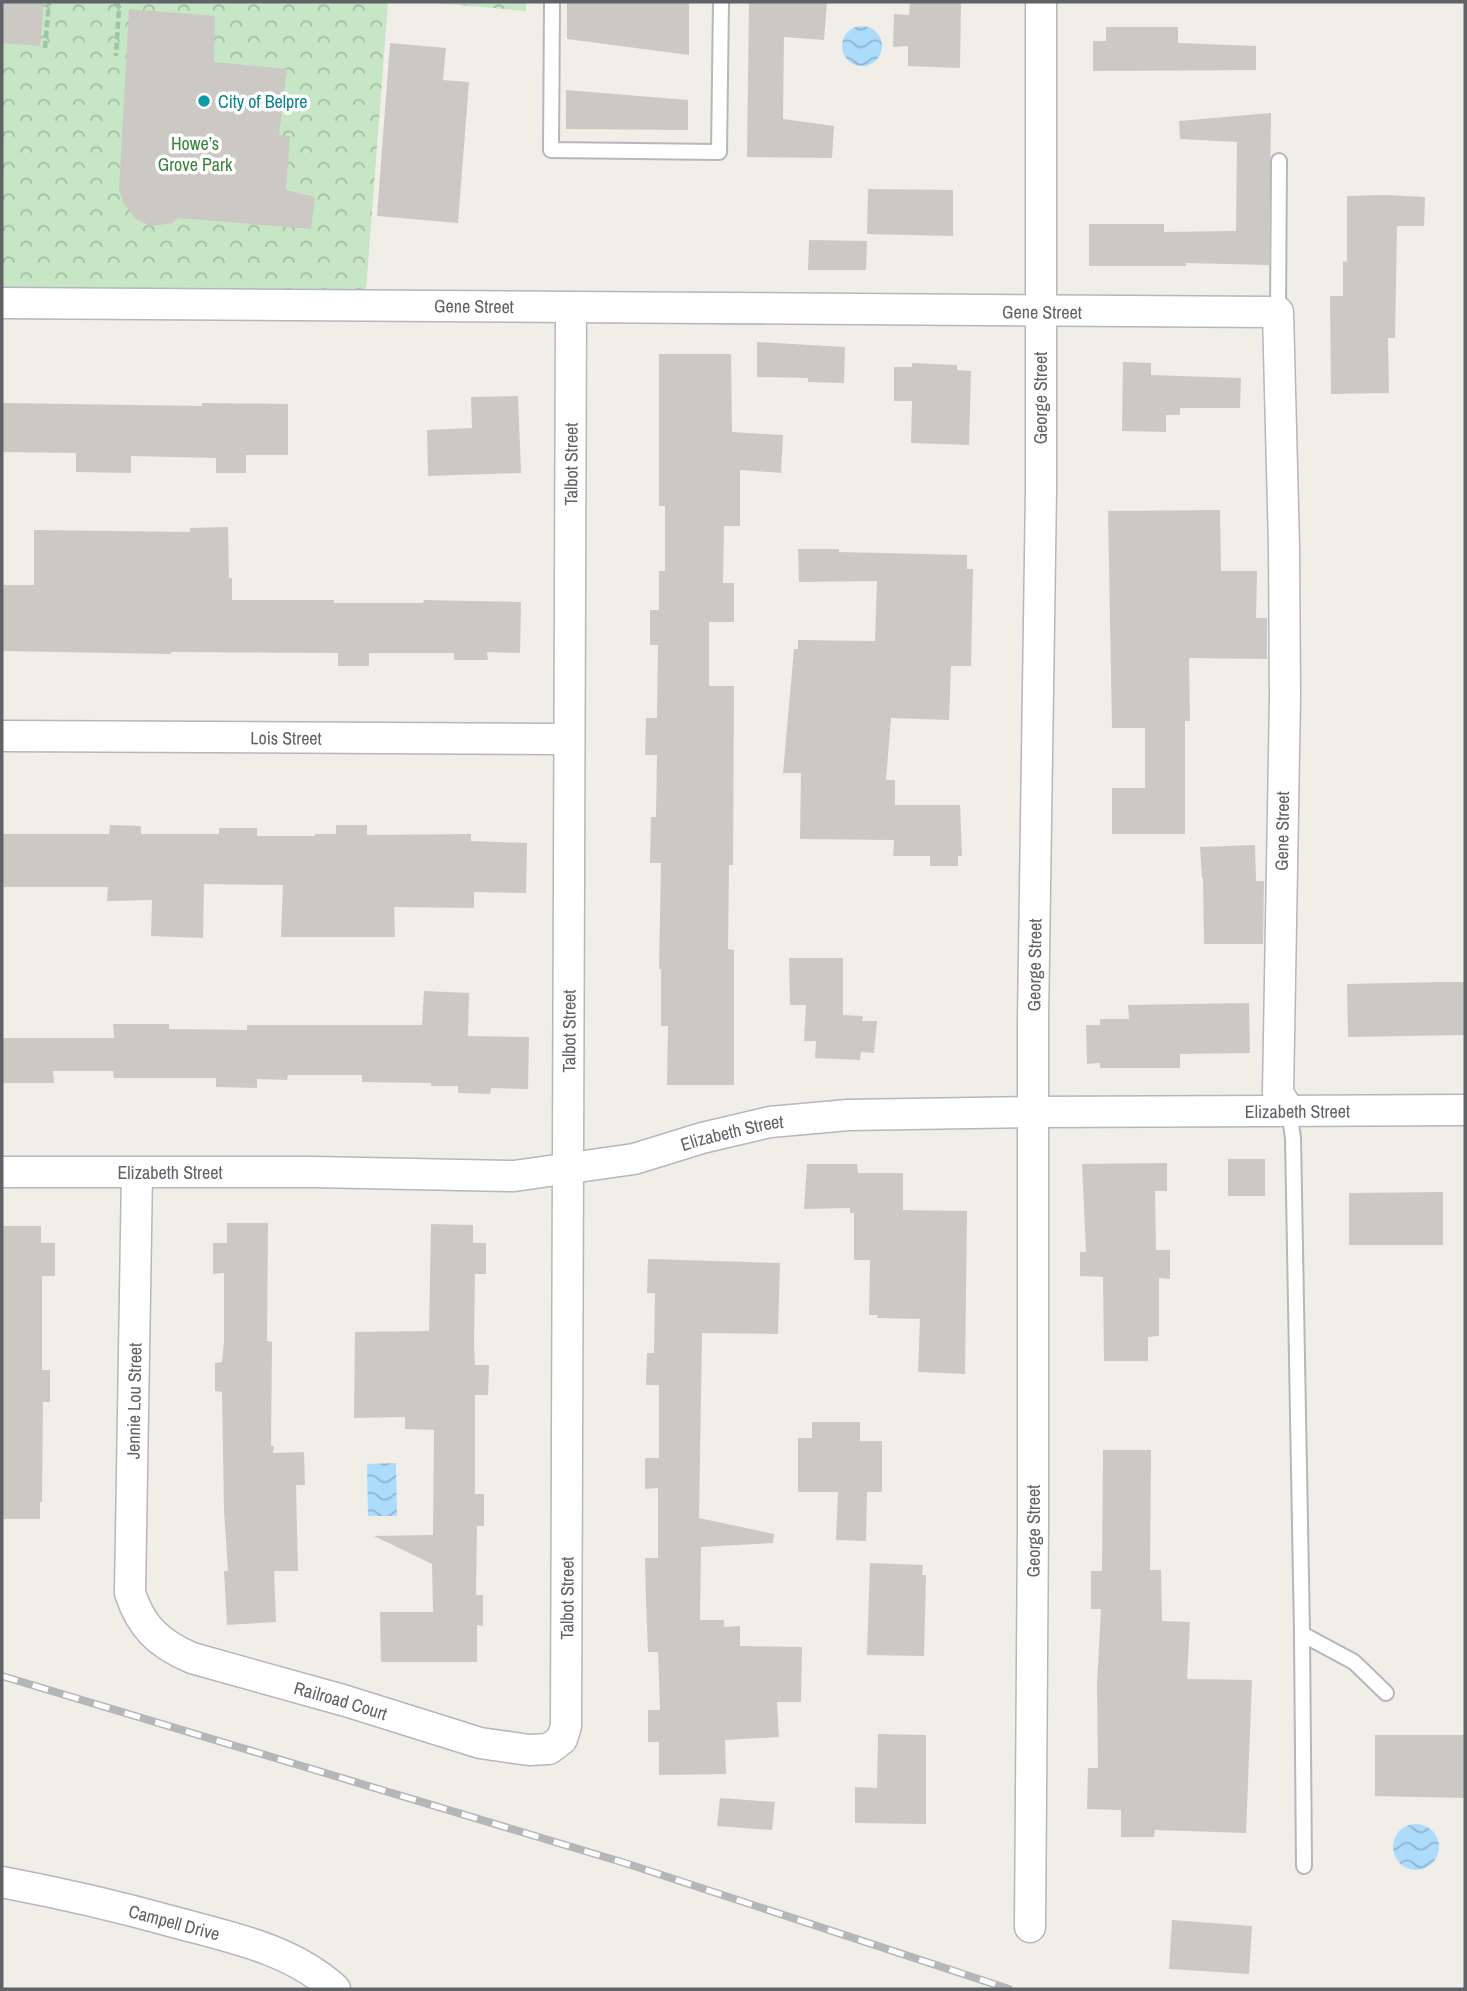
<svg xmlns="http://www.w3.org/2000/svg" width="1467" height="1991" font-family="'Archivo Narrow',sans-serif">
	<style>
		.park { fill: url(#park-crowns) }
		.water { fill: url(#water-waves) }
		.building { fill: #ccc9c4 }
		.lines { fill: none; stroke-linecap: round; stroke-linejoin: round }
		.service-casing { stroke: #b4b7bb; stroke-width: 18 }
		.minor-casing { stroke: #b4b7bb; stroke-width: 33 }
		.path { stroke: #9dc5a8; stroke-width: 4.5; stroke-dasharray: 7 3.5; stroke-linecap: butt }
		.service { stroke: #fff; stroke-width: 14 }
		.minor { stroke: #fff; stroke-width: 30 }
		.rail-casing { stroke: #b5b6b7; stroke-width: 8 }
		.rail { stroke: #fff; stroke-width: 5; stroke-dasharray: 16; stroke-linecap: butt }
		.culture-dot { fill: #0f9aa8; stroke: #fff; stroke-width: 2.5 }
		.labels { text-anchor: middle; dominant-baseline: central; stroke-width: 7; stroke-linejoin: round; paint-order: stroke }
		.culture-label { font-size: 18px; fill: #0d838f; stroke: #fff; text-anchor: start }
		.park-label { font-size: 18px; fill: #39843b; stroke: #fff }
		.street-label { font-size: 18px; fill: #5f6267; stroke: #fff }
	</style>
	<defs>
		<pattern id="park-crowns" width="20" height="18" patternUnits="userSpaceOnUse" patternTransform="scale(1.75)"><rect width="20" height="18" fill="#c6e6c5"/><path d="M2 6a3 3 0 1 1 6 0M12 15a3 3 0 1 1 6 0" fill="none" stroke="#a4bea4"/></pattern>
		<pattern id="water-waves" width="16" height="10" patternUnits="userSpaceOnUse" patternTransform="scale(1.75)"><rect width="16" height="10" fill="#acdbfc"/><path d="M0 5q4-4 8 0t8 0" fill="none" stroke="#8fb5d0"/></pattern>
	</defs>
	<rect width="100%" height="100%" fill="#f0eee7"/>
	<path class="park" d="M2 2H388L365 303H2Z
		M424 2H526V11Z"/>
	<path class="water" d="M842 46a20 20 0 1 1 40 0a20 20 0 1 1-40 0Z
		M396 1463 397 1516H368L367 1464Z
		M1393 1847a23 23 0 1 1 46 0a23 23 0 1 1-46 0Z"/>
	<path class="building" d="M2 2H44L40 46 2 43Z
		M567 2H689V55L567 39Z
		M749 2H827L824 40 784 37 783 119 834 126 832 158 747 157Z
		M910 2 961 3 960 68 908 66V46L893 47 894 14 909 15Z
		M129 9 215 16 214 62 287 69 279 135 290 136 286 190 315 197 311 229 178 218 173 223 151 226 136 219 124 204 119 190Z
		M1106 27H1178V43L1256 46V70L1093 71V41H1106Z
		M390 43 446 48 443 80 469 82 458 223 377 216Z
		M566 90 688 100V130L566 129Z
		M1271 113 1269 265 1186 263V266H1089V224H1164V232L1236 231 1237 142 1180 139 1179 121Z
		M868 189 953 190V236L867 234Z
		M1386 195 1425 197 1424 226H1397L1395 338H1388L1389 393 1331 394 1330 296H1343V261L1347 262V196Z
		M809 240 867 241 866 270H808Z
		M757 342 845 347 844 383 808 382V378L757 377Z
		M659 354H731L732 432 783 435 781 473 740 470V526H724L723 583H734V622H709V686H734L733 865H729L728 949 734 950V1085H667L668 1026H661V969H659L661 863H650L651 817H656L657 755H645L646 718H657L658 645H650V610H659V571H665V506H659Z
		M1123 362 1151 363V375L1241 378 1240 408H1180V415H1166V432L1122 431Z
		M912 363 957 365V370L971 371 969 445 911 443 912 401H894V367H912Z
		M518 396 521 473 428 476 427 430 472 428 471 397Z
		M2 403 202 406V403L288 404V455H246V473H216V458L131 456V473L76 472V453L2 452Z
		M1220 510 1221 571H1257L1256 618H1267V659L1189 658 1190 721H1185V834H1112V788H1145V728H1112L1108 511Z
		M228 527 229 578H232V600H334V603H423L424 600 521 602 520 653 487 652 488 660H454V653H369V666H338V653L171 652V654L2 651V585H34V530L190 532V528Z
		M798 549H839V552L967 555V569H973L971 666H951L949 720 891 718 886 780H895V805H960L962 856H958V866H930V856H893L894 840 800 839 801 773H783L794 649H798V640L875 641 877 581 799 582Z
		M110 825 141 826V834H219V828H257V836H315V834H336V825H367V835L471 834V841L527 843 526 893 474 892V908L394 907 395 937H281L283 885 204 884 203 938 151 936 152 900 107 901 108 887H2V834H109Z
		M1255 845 1256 881H1264L1263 944H1204L1203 878H1202L1200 847Z
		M789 958H843V1015L863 1016 862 1021H877L874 1053 861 1052 860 1060 815 1058 816 1041H804L806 1005H790Z
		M1441 982H1465V1035L1348 1037 1347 984Z
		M424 991 469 993 468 1036 529 1037 528 1089 491 1088 490 1094 458 1093V1086H431V1083L362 1082V1075H288L287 1080 257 1079V1088L216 1087V1078H114L113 1071H53L54 1083H2V1038H114L113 1024H169V1029L247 1030V1025H422Z
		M1249 1003 1250 1053 1180 1054V1068H1100V1063L1087 1064 1086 1025H1100V1019H1129L1128 1005Z
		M1228 1159H1265V1196H1228Z
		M1167 1163V1191H1155L1156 1250H1170V1279L1159 1278V1336L1148 1337V1361H1104L1103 1277 1080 1276V1252H1086L1082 1164Z
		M807 1164H857L858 1173H903V1210L967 1211 965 1374 918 1372 920 1319 877 1318 878 1315H869L870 1260H854V1213H850V1208L804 1209Z
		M1443 1192V1245H1349V1193Z
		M227 1223H268L267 1341 272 1342 271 1446H274L273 1453 304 1452 305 1485H296L298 1571H274L276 1622 227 1625 224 1571H228L224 1510 222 1392 215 1391V1363L222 1362 224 1341V1273L213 1274V1243H227Z
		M431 1224 473 1225V1243H486V1274H475L474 1343 475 1365H489L488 1395H475V1494H484V1526H477L476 1595H483V1626L477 1625V1662H381L380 1612H433L432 1564 374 1536 433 1535 434 1430 405 1429V1417L354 1418 355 1332 429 1331Z
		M2 1226H41V1243H55V1276H42V1370H50V1402H43L42 1502H40V1519H2Z
		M648 1259 780 1263 778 1334 702 1333 699 1518 774 1534 773 1543 701 1547 700 1620H724V1627L740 1626V1646L802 1647 801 1702H777L779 1737 725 1740 726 1774 659 1775V1742H648V1710H660L658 1652H648L646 1601 645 1558H658V1488L645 1489V1458H659V1385H646L647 1353H654L655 1293H647Z
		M812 1422H860V1441H882V1492H867L866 1541 836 1540 838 1492H798V1438H812Z
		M1103 1450H1151L1150 1570H1161L1162 1621 1190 1622 1187 1679 1252 1680 1246 1833 1155 1830 1154 1837H1121V1810L1087 1809 1088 1768H1098L1097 1685 1101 1609H1091V1571H1102Z
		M870 1563 923 1565 922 1575H926L924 1656 867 1655Z
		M878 1734 926 1735V1824L855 1823V1787L877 1788Z
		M1375 1735H1465V1798L1375 1796Z
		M720 1798 775 1802 772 1830 717 1826Z
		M1172 1920 1252 1926 1249 1974 1169 1969Z"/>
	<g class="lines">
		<g class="service-casing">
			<path id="service" d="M552 2 551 150 719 152 721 2
				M1278 312 1279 161
				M1289 1111 1293 1138 1302 1634 1304 1866
				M1302 1634 1354 1662 1386 1693"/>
		</g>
		<g class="minor-casing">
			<g id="minor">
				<path id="s1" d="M2 303C427 302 853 313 1278 312L1284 546 1285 697 1278 1093 1289 1111"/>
				<path id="s2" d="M2 736 569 739"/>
				<path id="s3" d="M2 1172H314L514 1176 634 1159 702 1138 770 1122 848 1115 1034 1112 1465 1110"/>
				<path id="s4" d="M137 1173 130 1593C141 1627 159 1644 192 1658L346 1701 480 1743 529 1750 549 1749 562 1739 566 1726 571 308"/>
				<path id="s5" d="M2 1882C60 1893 117 1906 174 1922 230 1937 291 1949 335 1989"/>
				<path id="s6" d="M1030 1927 1033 1526V1021L1041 489V2"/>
			</g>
		</g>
		<path class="path" d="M115 2 119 7 116 56
			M45 48 49 2"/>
		<use href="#service" class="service"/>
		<use href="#minor" class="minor"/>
		<g class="rail-casing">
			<path id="rail" d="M2 1676 625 1863 1009 1989"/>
		</g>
		<use href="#rail" class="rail"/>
	</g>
	<circle class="culture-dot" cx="204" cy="101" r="7"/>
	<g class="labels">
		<g class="culture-label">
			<text x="218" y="101">City of Belpre</text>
		</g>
		<g class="park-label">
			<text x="195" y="143">Howe’s<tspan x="195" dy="21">Grove Park</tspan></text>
		</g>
		<g class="street-label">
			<text stroke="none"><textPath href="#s1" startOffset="472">Gene Street</textPath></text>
			<text stroke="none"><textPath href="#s1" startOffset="1040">Gene Street</textPath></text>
			<text transform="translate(1040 398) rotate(-90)">George Street</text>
			<text stroke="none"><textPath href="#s4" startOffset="2175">Talbot Street</textPath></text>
			<text stroke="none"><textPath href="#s2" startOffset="284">Lois Street</textPath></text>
			<text transform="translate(1282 831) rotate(-89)">Gene Street</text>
			<text stroke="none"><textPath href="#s6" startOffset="962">George Street</textPath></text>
			<text stroke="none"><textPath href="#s4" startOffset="1608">Talbot Street</textPath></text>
			<text stroke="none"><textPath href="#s3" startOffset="1302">Elizabeth Street</textPath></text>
			<text stroke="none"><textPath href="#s3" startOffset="735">Elizabeth Street</textPath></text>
			<text stroke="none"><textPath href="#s3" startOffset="168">Elizabeth Street</textPath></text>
			<text transform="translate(134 1401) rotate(-89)">Jennie Lou Street</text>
			<text stroke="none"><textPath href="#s6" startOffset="396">George Street</textPath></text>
			<text stroke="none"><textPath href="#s4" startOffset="1041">Talbot Street</textPath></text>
			<text stroke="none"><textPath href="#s4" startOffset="668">Railroad Court</textPath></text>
			<text stroke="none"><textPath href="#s5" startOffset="177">Campell Drive</textPath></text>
		</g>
	</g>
	<rect width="1467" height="1991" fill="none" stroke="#5f6267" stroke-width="7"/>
</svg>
